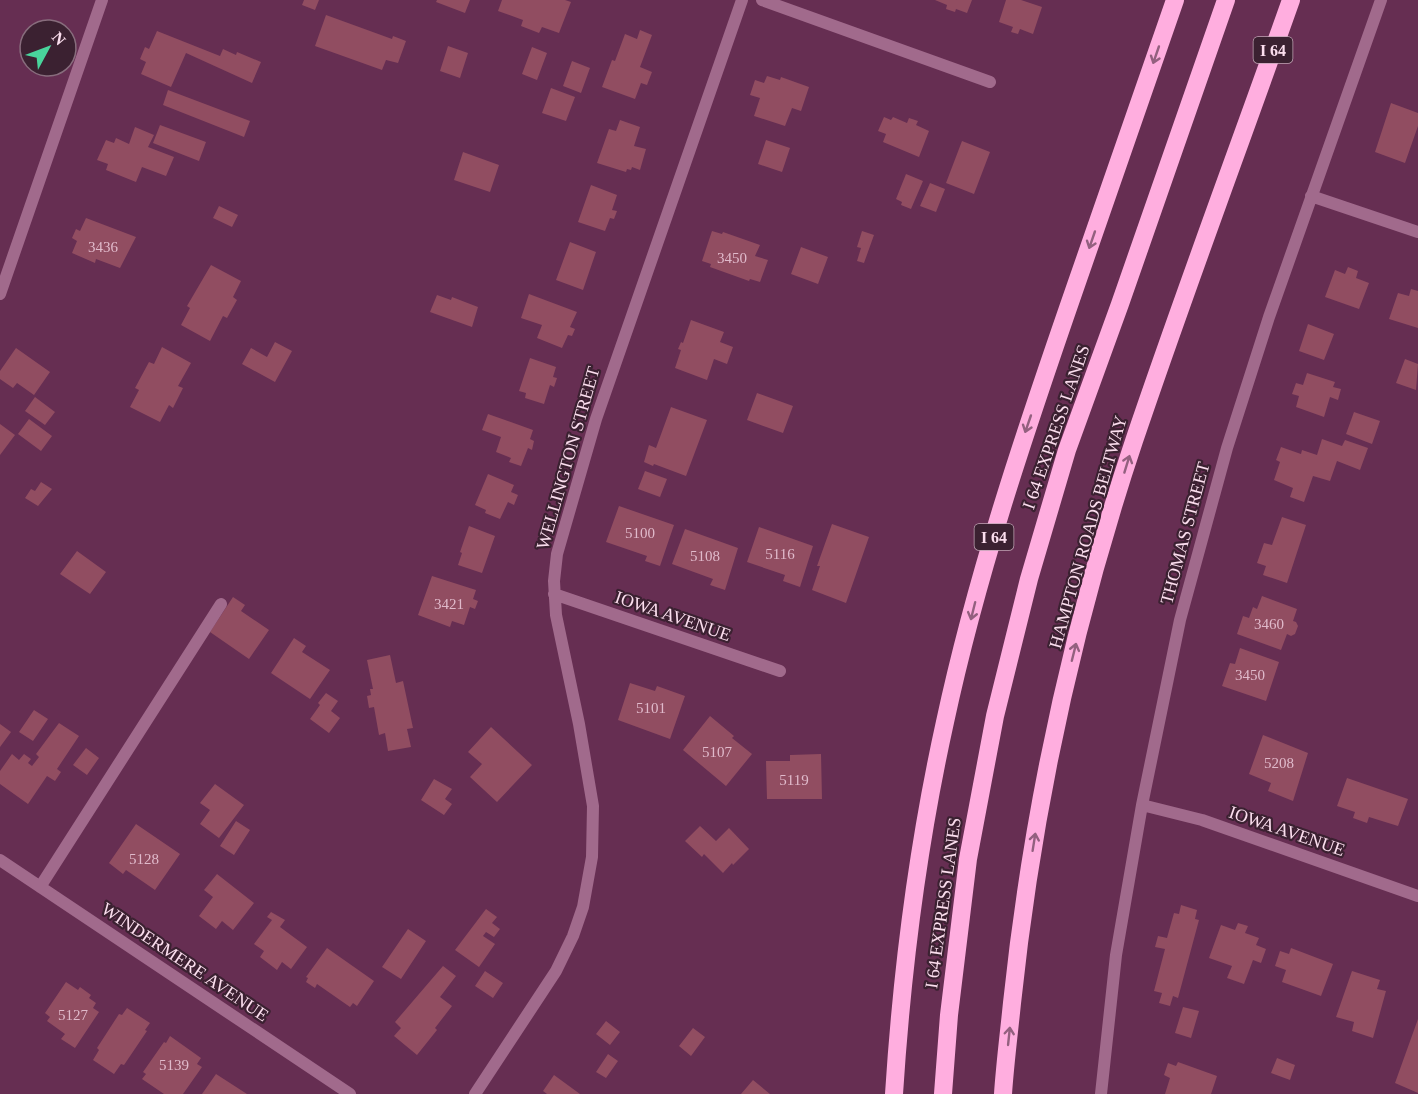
<svg xmlns="http://www.w3.org/2000/svg" width="1418" height="1094" font-family="'Times New Roman',serif">
	<style>
		.building { fill: #914d61 }
		.lines { fill: none; stroke-linecap: round; stroke-linejoin: round }
		.street { stroke: #a16a8c; stroke-width: 12 }
		.highway { stroke: #ffaedf; stroke-width: 18 }
		.oneway { stroke: #93607f }
		.labels { text-anchor: middle; dominant-baseline: central; stroke-width: 4.5; stroke-linejoin: round; paint-order: stroke }
		.number-label { font-size: 15px; fill: #e0bacb }
		.shield { fill: #3b2131; stroke: #c1a5b5; stroke-width: 1.5 }
		.shield-label { font-size: 16px; font-weight: bold; fill: #fbdeee }
		.street-label { font-size: 18px; fill: #fbdeee; stroke: #3b2131 }
	</style>
	<rect width="100%" height="100%" fill="#662e52"/>
	<path class="building" d="M304 0H319L315 10 302 5Z
		M437 0H470L465 13 436 2Z
		M502 0H565L571 2 559 33 542 27 539 33 521 26 523 20 498 11Z
		M935 0H972L967 13 956 9 955 12 946 9 947 5Z
		M1006 0H1021L1042 7 1033 34 1020 29 1018 34 1011 32 1013 27 999 22Z
		M326 15 392 39 393 36 406 41 398 63 386 60 382 70 315 46Z
		M640 30 652 35 640 67 652 72 647 85 641 83 635 99 602 87 612 60 615 61 625 34 637 39Z
		M157 31 220 56 223 49 236 55 237 52 261 62 252 83 186 53 171 87 141 74 146 62 140 59 145 47 149 49Z
		M448 46 468 53 460 78 440 71Z
		M532 47 547 53 537 80 522 74Z
		M572 61 590 68 581 93 563 86Z
		M767 76 780 80 781 77 809 87 801 111 792 108 785 126 754 116 760 98 750 95 755 80 764 83Z
		M551 88 575 97 566 121 542 113Z
		M168 90 250 121 244 137 163 105Z
		M1391 103 1418 113V126L1405 163 1375 152Z
		M884 117 891 120 893 117 907 123 909 118 918 121 916 125 929 131 919 157 883 142 886 134 878 131Z
		M620 120 640 127 634 146 646 149 640 170 632 167 631 170 627 169 626 172 597 163 609 129 616 131Z
		M160 125 206 142 199 161 153 143Z
		M135 127 154 135 148 147 174 157 166 176 142 167 136 182 106 170 108 164 97 160 106 140 114 143 116 138 129 144Z
		M766 140 790 148 782 172 758 164Z
		M962 141 990 152 974 194 946 183Z
		M463 152 499 165 490 192 454 180Z
		M906 174 923 181 911 209 901 205 902 202 896 199Z
		M930 183 945 189 936 212 920 206Z
		M591 185 617 195 612 210 617 211 614 219 610 218 605 231 578 222Z
		M219 206 238 215 232 227 213 218Z
		M86 218 136 237 120 268 96 259 95 263 72 253 77 241 72 238 76 229 80 231Z
		M712 231 722 234 723 232 760 245 755 256 768 260 760 282 750 279 749 281 710 267 711 264 702 261Z
		M862 231 874 235 864 263 857 261 861 248 857 247Z
		M570 242 596 252 583 290 556 280Z
		M801 247 828 257 818 284 791 274Z
		M211 265 241 281 233 297 237 300 227 318 223 316 210 341 181 325 190 308 187 306Z
		M1348 267 1358 271 1356 278 1369 283 1359 309 1325 297 1335 270 1345 274Z
		M1411 289 1418 291V328L1389 319 1398 293 1409 296Z
		M529 294 577 312 570 327 575 329 572 336 568 335 562 348 537 338 542 325 521 318Z
		M437 295 451 300 452 297 478 307 472 327 430 312Z
		M691 320 724 332 720 342 733 347 727 364 714 359 707 380 675 368 681 350 678 349 681 342 683 343Z
		M1308 324 1334 334 1324 360 1299 351Z
		M275 342 292 351 275 382 242 364 251 348 267 357Z
		M162 347 191 363 178 386 183 388 173 408 169 405 160 422 130 407 139 390 135 388 149 362 154 364Z
		M16 348 50 372 34 395 17 383 13 388 0 379V371Z
		M530 358 556 367 553 377 557 378 554 387 550 385 544 404 525 398 526 393 519 391Z
		M1405 359 1418 364 1416 390 1396 383Z
		M1307 373 1335 382 1333 387 1341 389 1338 400 1330 397 1324 417 1296 407 1299 396 1292 394 1296 383 1303 385Z
		M757 393 793 406 783 433 747 420Z
		M35 397 55 412 45 425 25 411Z
		M671 407 707 420 686 476 654 464 653 466 644 462 649 445 656 448Z
		M1354 412 1380 421 1372 444 1346 434Z
		M488 414 533 430 530 439 534 441 532 450 528 448 521 466 509 462 511 458 496 452 501 437 482 430Z
		M29 419 52 436 41 451 18 434Z
		M0 424 15 435 0 455Z
		M1322 439 1342 446 1345 440 1368 448 1360 470 1337 461 1330 481 1313 476 1304 502 1290 497 1293 488 1274 480 1280 462 1276 460 1281 447 1301 454 1302 450 1317 455Z
		M645 471 667 479 660 497 638 489Z
		M488 474 514 485 511 492 518 495 514 505 508 502 500 519 485 513 486 510 475 505Z
		M41 482 52 489 38 506 25 498 31 489 35 491Z
		M619 506 674 525 660 566 645 561 647 556 606 542Z
		M1282 517 1306 525 1287 583 1263 575 1266 566 1257 563 1264 543 1272 545Z
		M832 524 869 537 846 603 812 590 820 566H817Z
		M469 526 495 536 482 573 458 565 462 553 460 552Z
		M759 527 813 546 800 587 783 581 785 575 747 562Z
		M685 529 738 548 725 590 710 585 713 579 672 564Z
		M77 551 106 572 90 594 60 574Z
		M432 576 476 590 473 599 478 601 475 609 470 607 464 625 452 621 450 627 418 615Z
		M1262 596 1297 609 1293 621 1296 622 1298 626 1295 634 1291 636 1287 634 1281 650 1237 634 1243 616 1249 618 1253 607 1257 609Z
		M233 597 245 605 241 611 269 630 249 659 210 632Z
		M294 638 306 646 302 652 330 670 310 699 271 673Z
		M1240 648 1279 662 1266 701 1222 686 1230 663 1235 664Z
		M390 655 396 683 403 681 413 728 407 729 411 747 388 751 385 733 379 735 374 707 369 708 367 696 371 695 370 689H373L367 660Z
		M630 683 655 691 657 686 685 696 670 739 618 720Z
		M326 693 338 701 331 711 340 718 329 733 310 719 320 705 318 703Z
		M34 710 48 719 33 741 19 732Z
		M710 716 734 736 732 738 752 754 726 786 683 750Z
		M59 723 79 736 57 769 61 772 55 781 47 776 28 804 0 784V771L12 754 19 760 24 754 31 759 28 763 32 766 39 757 36 754Z
		M0 724 11 732 0 747Z
		M491 727 532 765 497 802 470 777 482 764 468 752Z
		M1263 735 1308 753 1293 801 1268 791 1271 783 1249 774Z
		M86 748 99 758 87 775 73 765Z
		M821 754 822 799H767L766 761H790V755Z
		M1347 778 1408 799 1398 826 1369 817 1367 823 1353 818 1355 812 1337 806Z
		M434 779 452 789 445 799 452 804 444 815 421 800Z
		M215 784 244 805 219 838 200 824 210 810 200 803Z
		M236 821 250 830 234 855 220 846Z
		M136 824 180 854 155 890 126 870 123 874 109 863Z
		M700 826 716 841 729 828 749 849 733 865 732 863 723 873 704 854 702 857 685 841Z
		M217 874 254 903 233 930 222 921 216 929 199 916 213 897 204 890Z
		M1181 905 1197 910 1195 919 1199 920 1178 998 1173 996 1170 1006 1159 1003 1162 993 1154 991 1165 949 1155 947 1158 936 1167 938 1174 913 1179 914Z
		M486 909 497 917 492 923 500 929 494 937 486 932 483 936 495 944 479 967 455 950Z
		M271 912 285 920 280 927 307 947 291 969 282 962 277 970 260 957 264 951 254 944 272 920 267 917Z
		M1238 923 1248 926 1245 933 1259 938 1256 945 1266 949 1261 963 1253 960 1244 984 1227 978 1232 966 1209 958 1221 925 1235 930Z
		M408 929 426 941 401 979 382 967Z
		M327 948 374 981 357 1006 353 1003 350 1007 317 984 315 988 306 982 308 978 306 977Z
		M1291 948 1333 964 1321 996 1282 982 1286 970 1275 966 1280 951 1289 954Z
		M443 966 456 976 440 997 452 1006 435 1028 437 1030 417 1055 394 1036 401 1028 395 1022Z
		M485 971 503 983 493 998 475 986Z
		M1352 971 1380 980 1377 989 1386 991 1373 1038 1352 1031 1354 1022 1336 1017Z
		M66 982 78 990 80 987 91 995 89 998 96 1003 93 1008 99 1012 75 1048 61 1039 65 1034 47 1021 50 1017 45 1013Z
		M1183 1007 1199 1011 1191 1038 1175 1033Z
		M127 1008 150 1023 145 1030 147 1031 124 1065 121 1064 114 1074 93 1060 99 1050 97 1048 119 1014 122 1015Z
		M1418 1019V1093L1395 1083Z
		M606 1021 620 1032 610 1045 596 1034Z
		M693 1028 705 1037 691 1056 679 1046Z
		M170 1036 201 1058 197 1064 202 1067 183 1094H164L142 1079 146 1074 143 1072 164 1042 166 1043Z
		M608 1054 618 1061 606 1078 596 1072Z
		M1277 1058 1295 1065 1290 1080 1271 1073Z
		M1178 1062 1217 1076 1211 1094H1165L1170 1078 1164 1075 1168 1063 1176 1066Z
		M216 1074 247 1094H202Z
		M554 1075 580 1094H547L543 1091Z
		M753 1080 770 1094H741Z"/>
	<g class="lines">
		<path class="street" d="M762 0 990 82
			M1311 196 1418 232
			M0 294 102 0
			M554 594 780 671
			M1142 805 1202 820 1418 896
			M0 860 350 1094
			M40 887 221 604
			M475 1094 556 971 573 936 583 907 592 857 593 806 579 724 556 615 554 581 557 554 596 419 742 0
			M1101 1094 1116 955 1142 805 1180 620 1227 448 1269 317 1381 0"/>
		<path class="highway" d="M894 1094C902 969 918 844 945 722 977 573 1026 429 1076 285 1109 190 1142 95 1175 0
			M943 1094 949 1015 968 859 995 716 1029 579 1067 450 1120 304 1226 0
			M1003 1094C1005 1064 1009 1033 1012 1003 1032 813 1073 623 1134 441 1184 293 1239 147 1291 0"/>
	</g>
	<defs><path id="oneway-shaft" d="M-6 0H5M1.5-3L5.5 0L1.5 3" fill="none" stroke-width="1.6" stroke-linecap="round" stroke-linejoin="round" transform="scale(1.5)"/></defs>
	<g class="oneway">
		<use href="#oneway-shaft" transform="translate(1156 55) rotate(109)"/>
		<use href="#oneway-shaft" transform="translate(1092 240) rotate(109)"/>
		<use href="#oneway-shaft" transform="translate(1028 424) rotate(109)"/>
		<use href="#oneway-shaft" transform="translate(1127 464) rotate(-73)"/>
		<use href="#oneway-shaft" transform="translate(973 611) rotate(104)"/>
		<use href="#oneway-shaft" transform="translate(1074 652) rotate(-76)"/>
		<use href="#oneway-shaft" transform="translate(1034 842) rotate(-81)"/>
		<use href="#oneway-shaft" transform="translate(1009 1036) rotate(-84)"/>
	</g>
	<g class="labels">
		<g class="number-label">
			<text x="103" y="247">3436</text>
			<text x="732" y="258">3450</text>
			<text x="640" y="533">5100</text>
			<text x="780" y="554">5116</text>
			<text x="705" y="556">5108</text>
			<text x="449" y="604">3421</text>
			<text x="1269" y="624">3460</text>
			<text x="1250" y="675">3450</text>
			<text x="651" y="708">5101</text>
			<text x="717" y="752">5107</text>
			<text x="1279" y="763">5208</text>
			<text x="794" y="780">5119</text>
			<text x="144" y="859">5128</text>
			<text x="73" y="1015">5127</text>
			<text x="174" y="1065">5139</text>
		</g>
		<g class="shield">
			<rect x="1253.5" y="37" width="39" height="26" rx="4.5"/>
			<rect x="974.5" y="524" width="39" height="26" rx="4.5"/>
		</g>
		<g class="shield-label">
			<text x="1273" y="50">I 64</text>
			<text x="994" y="537">I 64</text>
		</g>
		<g class="street-label">
			<text transform="translate(1056 427) rotate(-71)">I 64 EXPRESS LANES</text>
			<text transform="translate(568 458) rotate(-74)">WELLINGTON STREET</text>
			<text transform="translate(1088 532) rotate(-74)">HAMPTON ROADS BELTWAY</text>
			<text transform="translate(1185 533) rotate(-75)">THOMAS STREET</text>
			<text transform="translate(673 616) rotate(19)">IOWA AVENUE</text>
			<text transform="translate(1287 831) rotate(19)">IOWA AVENUE</text>
			<text transform="translate(943 903) rotate(-82)">I 64 EXPRESS LANES</text>
			<text transform="translate(185 962) rotate(34)">WINDERMERE AVENUE</text>
		</g>
	</g>
	<g transform="translate(48 48) rotate(49)"><circle r="28" fill="#3b2131" stroke="#886d7d" stroke-width="1.5"/>
	<path d="M0-4.5L10 22L0 15L-10 22Z" fill="#49d49c"/>
	<text y="-9" font-size="16" font-weight="bold" text-anchor="middle" fill="#fbdeee">N</text>
	</g>
</svg>
